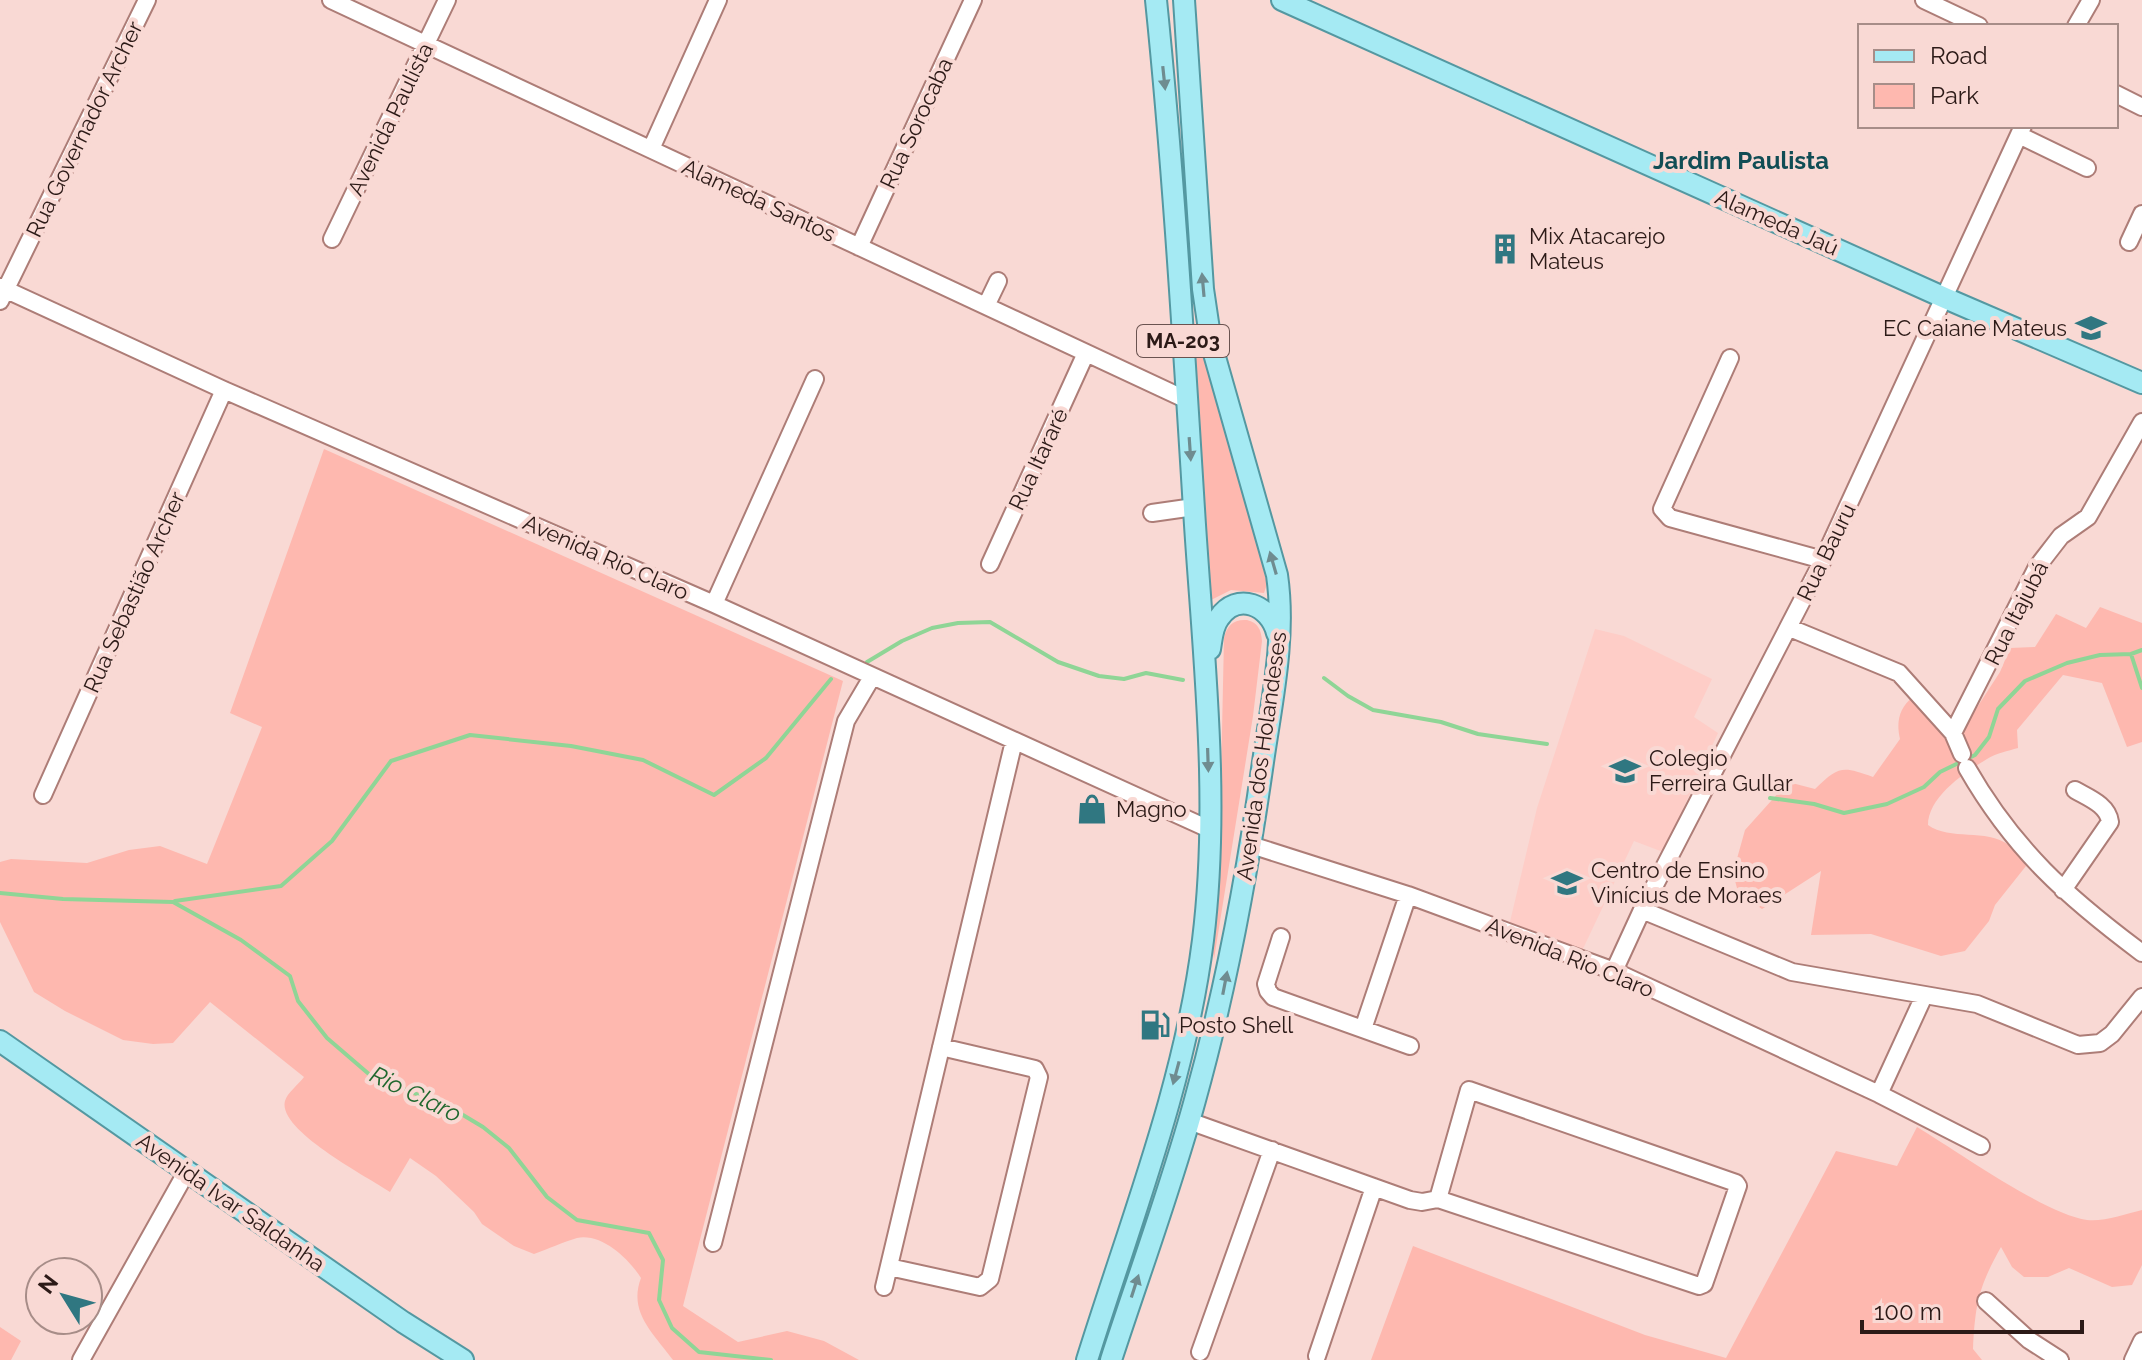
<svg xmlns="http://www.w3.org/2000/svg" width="2142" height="1360" font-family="Raleway,sans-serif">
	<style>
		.built { fill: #fecdc7 }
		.green { fill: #feb8af }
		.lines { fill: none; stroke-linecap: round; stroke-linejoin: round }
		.stream { stroke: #8fd596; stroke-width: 4 }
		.minor-casing { stroke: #ad7d77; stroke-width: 20 }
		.major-casing { stroke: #5498a1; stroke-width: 24 }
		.minor { stroke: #fff; stroke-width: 16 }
		.major { stroke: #a5eaf3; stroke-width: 20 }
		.oneway { fill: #6f8c90 }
		.labels { text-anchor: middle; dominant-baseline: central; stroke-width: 8; stroke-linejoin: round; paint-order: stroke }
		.shield { fill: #f9d9d4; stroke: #6a5350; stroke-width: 2 }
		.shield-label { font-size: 20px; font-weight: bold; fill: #2c1a17 }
		.street-label { font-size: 22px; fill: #2c1a17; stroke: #f9d9d4 }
		.poi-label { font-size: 22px; fill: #2c1a17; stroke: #f9d9d4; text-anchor: start }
		.neighbourhood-label { font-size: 24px; font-weight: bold; fill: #114d55; stroke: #f9d9d4 }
		.water-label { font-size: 24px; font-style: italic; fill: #20682f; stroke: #f9d9d4 }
	</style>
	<rect width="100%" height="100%" fill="#f9d9d4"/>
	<path class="built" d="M1595 629 1624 636 1712 679 1694 717 1718 733 1663 852 1634 841 1581 953 1509 926 1537 808Z"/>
	<path class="green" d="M1192 330 1199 332 1261 560 1267 584 1264 593 1231 590 1211 600Z
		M324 449 843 681 683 1306 738 1342 787 1331 824 1341 859 1360H673C653 1333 628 1312 641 1278 629 1259 602 1233 577 1238 563 1242 548 1249 534 1254L514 1246 482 1224 474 1212 436 1176 410 1158 390 1192C368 1177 277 1130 285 1101 287 1093 299 1084 304 1077L210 1002 173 1043 153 1044 123 1040 65 1011 34 992 0 922V862L11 859 87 863 129 850 160 846 207 864 262 727 230 713Z
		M2100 607 2142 623V742L2127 747 2102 683 2063 675 2017 730 2018 748C2008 751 1996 753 1987 759 1965 772 1928 797 1928 825 1950 841 1986 828 2009 845 2016 850 2021 860 2026 866L1995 905 1989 921 1965 951 1941 956 1871 934 1811 935 1821 871 1762 909 1738 892 1733 873 1745 830 1788 782 1815 789C1839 766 1842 766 1873 777L1900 739C1896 722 1899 708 1913 697L1944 734 1963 729 2000 672 2010 648 2035 647 2056 614 2086 628Z
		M1247 620C1258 623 1261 629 1262 641L1253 716 1214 959 1212 946 1219 872 1224 638C1227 626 1233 619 1247 620Z
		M1917 1127C1957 1151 2045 1214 2087 1220 2103 1222 2126 1214 2142 1210V1265L2132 1285 2112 1287 2069 1268 2048 1277H2024L2012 1267 2001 1247C1979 1286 1975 1304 1973 1349L1982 1360H1371L1413 1246 1645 1335 1726 1358 1836 1151 1897 1166Z
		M0 1327 21 1341 11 1360H0Z"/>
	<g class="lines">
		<path class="stream" d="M2131 654 2142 688
			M867 662 902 641 932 628 958 623 990 622 1058 662 1099 676 1124 679 1146 673 1183 680
			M1324 678 1348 696 1373 710 1441 722 1478 734 1547 744
			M1770 798 1814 804 1844 813 1887 804 1924 787 1940 772 1975 755 1989 737 1998 709 2025 681 2067 663 2100 655 2131 654 2142 650
			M0 893 63 899 173 902 241 940 290 976 298 1001 327 1038 370 1075 453 1109 483 1127 509 1148 547 1197 577 1220 649 1233 663 1260 659 1300 672 1328 699 1352 771 1360
			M175 901 281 886 332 841 391 761 470 735 571 746 643 760 714 795 766 758 831 679"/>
		<g class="minor-casing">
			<path id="minor" d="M331 0 1187 400
				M1924 0 1979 26
				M2076 26 2091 0
				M2116 94 2142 107
				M2019 135 2087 168
				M651 149 718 0
				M332 239 447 0
				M2129 242 2142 214
				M859 247 973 0
				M0 287 224 390 714 604 1211 830
				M0 301 147 0
				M986 306 998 281
				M1730 358 1662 509 1670 518 1823 560
				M1152 513 1194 507
				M990 564 1086 353
				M714 604 815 379
				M1790 628 1899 673 1953 733 1962 754
				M1953 733 2037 567 2061 536 2088 517 2142 422
				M1967 768C2014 850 2067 897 2142 953
				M43 795 224 390
				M1251 845 1408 895 1614 971 1879 1094 1981 1146
				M2063 890 2110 822C2108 805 2089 798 2075 790
				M1642 910 1792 972 1977 1004 2078 1045 2100 1043 2112 1034 2142 997
				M1281 937 1266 984 1268 991 1273 997 1410 1046
				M1614 971 1642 910 1823 560 2023 126
				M1363 1029 1408 895
				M1879 1094 1924 996
				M1189 1121 1410 1200 1422 1202 1438 1199 1699 1286 1704 1284 1738 1186 1736 1183 1469 1090 1438 1199
				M713 1243 846 721 872 677
				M889 1267 980 1287 990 1279 1039 1077 1035 1069 941 1047
				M884 1287 1014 741
				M1986 1301 2029 1340 2060 1360
				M1200 1352 1272 1150
				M1317 1356 1374 1187
				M81 1360 187 1171
				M2133 1360 2142 1341"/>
		</g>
		<g class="major-casing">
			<path id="major" d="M1282 0 1945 298 2142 383
				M1210 649C1212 638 1212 627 1219 618 1237 591 1270 605 1277 633
				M0 1041 403 1322 463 1360
				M1087 1360C1130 1222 1185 1084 1203 940 1220 803 1204 662 1195 525 1184 350 1174 175 1156 0
				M1111 1360C1139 1274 1171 1188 1195 1100 1226 989 1247 876 1263 762 1272 700 1286 637 1277 575L1211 343 1203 289 1184 0"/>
		</g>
		<use href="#minor" class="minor"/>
		<use href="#major" class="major"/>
	</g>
	<defs><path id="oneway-solid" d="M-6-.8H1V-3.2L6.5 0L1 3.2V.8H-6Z" transform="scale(2)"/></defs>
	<g class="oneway">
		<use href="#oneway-solid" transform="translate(1164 78) rotate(84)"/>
		<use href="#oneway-solid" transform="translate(1203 285) rotate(-95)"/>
		<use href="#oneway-solid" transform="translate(1190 449) rotate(86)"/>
		<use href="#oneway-solid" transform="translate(1273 563) rotate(-106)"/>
		<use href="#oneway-solid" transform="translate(1208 760) rotate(88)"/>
		<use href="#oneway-solid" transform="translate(1225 983) rotate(-79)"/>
		<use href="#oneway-solid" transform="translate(1176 1073) rotate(105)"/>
		<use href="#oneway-solid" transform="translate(1135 1286) rotate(-72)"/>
	</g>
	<defs>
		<g id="building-bare" transform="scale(2.4)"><path d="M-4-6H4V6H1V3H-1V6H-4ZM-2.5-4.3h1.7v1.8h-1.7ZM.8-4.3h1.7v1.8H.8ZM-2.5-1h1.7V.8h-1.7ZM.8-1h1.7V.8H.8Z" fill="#307781" stroke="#f9d9d4" stroke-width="2.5" paint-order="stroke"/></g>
		<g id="school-bare" transform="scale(2.4)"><path d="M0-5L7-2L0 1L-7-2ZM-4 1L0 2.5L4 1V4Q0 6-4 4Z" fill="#307781" stroke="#f9d9d4" stroke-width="2.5" paint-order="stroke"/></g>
		<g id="shop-bare" transform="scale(2.4)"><path d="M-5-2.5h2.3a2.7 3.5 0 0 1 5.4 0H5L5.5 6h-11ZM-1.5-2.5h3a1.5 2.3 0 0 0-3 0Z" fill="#307781" stroke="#f9d9d4" stroke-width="2.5" paint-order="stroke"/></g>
		<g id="fuel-bare" transform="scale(2.4)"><path d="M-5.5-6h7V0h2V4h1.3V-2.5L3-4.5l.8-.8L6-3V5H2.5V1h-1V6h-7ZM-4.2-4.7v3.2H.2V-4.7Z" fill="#307781" stroke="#f9d9d4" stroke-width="2.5" paint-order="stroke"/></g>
	</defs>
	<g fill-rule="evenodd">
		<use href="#building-bare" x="1505" y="249"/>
		<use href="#school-bare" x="2091" y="328"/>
		<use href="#school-bare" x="1625" y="771"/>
		<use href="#shop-bare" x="1092" y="809"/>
		<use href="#school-bare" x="1567" y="883"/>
		<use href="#fuel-bare" x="1155" y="1025"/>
	</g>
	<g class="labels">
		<rect class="shield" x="1137" y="325" width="92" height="32" rx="6"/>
		<g class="shield-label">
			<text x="1183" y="341">MA-203</text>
		</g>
		<g class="street-label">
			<text transform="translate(390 119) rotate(-64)">Avenida Paulista</text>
			<text transform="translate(916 123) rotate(-65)">Rua Sorocaba</text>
			<text transform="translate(84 129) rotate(-64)">Rua Governador Archer</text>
			<text transform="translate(759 200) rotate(25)">Alameda Santos</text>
			<text transform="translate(1777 222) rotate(24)">Alameda Jaú</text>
			<text transform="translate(1038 459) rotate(-65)">Rua Itararé</text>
			<text transform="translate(1826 552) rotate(-64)">Rua Bauru</text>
			<text transform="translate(606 557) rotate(24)">Avenida Rio Claro</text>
			<text transform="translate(134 592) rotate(-66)">Rua Sebastião Archer</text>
			<text transform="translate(2016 613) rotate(-63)">Rua Itajubá</text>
			<text transform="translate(1261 756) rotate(-82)">Avenida dos Holandeses</text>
			<text transform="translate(1570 957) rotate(22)">Avenida Rio Claro</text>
			<text transform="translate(231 1202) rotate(35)">Avenida Ivar Saldanha</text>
		</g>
		<g class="poi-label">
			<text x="1529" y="236">Mix Atacarejo<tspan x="1529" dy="25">Mateus</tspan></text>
			<text x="2067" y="328" text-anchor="end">EC Caiane Mateus</text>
			<text x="1649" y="758">Colegio<tspan x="1649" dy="25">Ferreira Gullar</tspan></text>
			<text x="1116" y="809">Magno</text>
			<text x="1591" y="870">Centro de Ensino<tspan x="1591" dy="25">Vinícius de Moraes</tspan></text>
			<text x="1179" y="1025">Posto Shell</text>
		</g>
		<g class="neighbourhood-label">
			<text x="1741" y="160">Jardim Paulista</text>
		</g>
		<g class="water-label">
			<text transform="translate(416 1094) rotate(26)">Rio Claro</text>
		</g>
	</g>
	<rect x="1858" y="24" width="260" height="104" fill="#f9d9d4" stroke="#a78d88" stroke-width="2"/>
	<rect x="1874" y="50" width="40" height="12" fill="#a5eaf3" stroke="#a78d88" stroke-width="2"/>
	<text x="1930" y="64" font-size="24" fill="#2c1a17">Road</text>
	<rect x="1874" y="84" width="40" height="24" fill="#feb8af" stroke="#a78d88" stroke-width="2"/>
	<text x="1930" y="104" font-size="24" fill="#2c1a17">Park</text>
	<g transform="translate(64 1296) rotate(307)"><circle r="38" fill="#f9d9d4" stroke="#a78d88" stroke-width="2"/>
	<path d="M0-6L14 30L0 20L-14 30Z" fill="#307781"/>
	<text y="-12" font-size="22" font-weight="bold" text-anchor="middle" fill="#2c1a17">N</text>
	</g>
	<path d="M1862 1320v12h220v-12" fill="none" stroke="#2c1a17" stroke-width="4"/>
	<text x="1874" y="1320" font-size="24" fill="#2c1a17" stroke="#f9d9d4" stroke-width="6" paint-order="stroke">100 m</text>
</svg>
